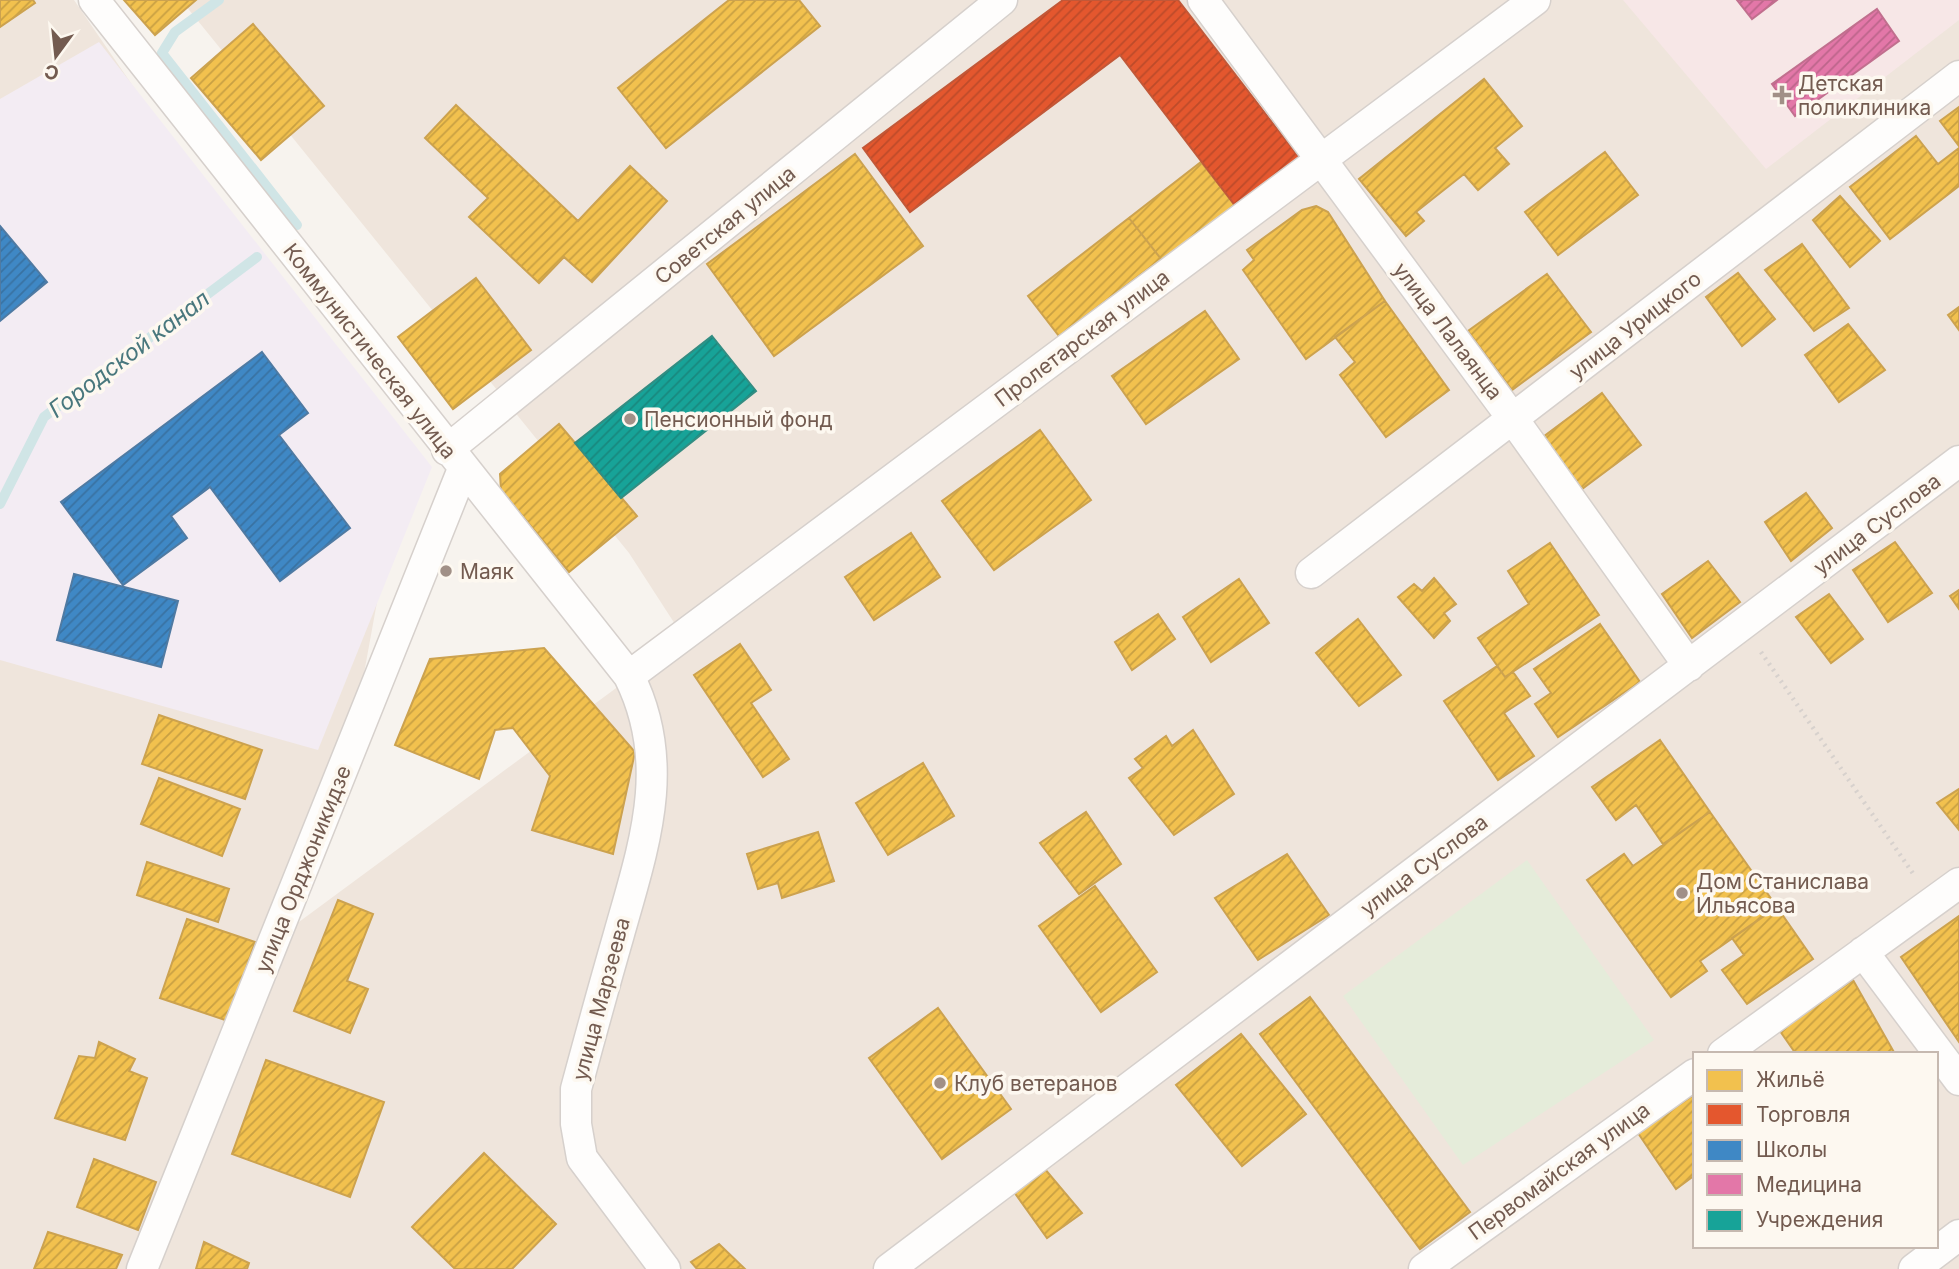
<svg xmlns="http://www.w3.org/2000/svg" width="1959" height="1269" font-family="Inter,sans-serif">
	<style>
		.residential { fill: #efe5dc; fill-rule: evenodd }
		.education { fill: #f3ecf3 }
		.medical { fill: #f7e7e7 }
		.park { fill: #e5ecda }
		.homes { fill: url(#homes-hatch); stroke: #cca24f; stroke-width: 2 }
		.shops { fill: url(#shops-hatch); stroke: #c25838; stroke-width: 2 }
		.schools { fill: url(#schools-hatch); stroke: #4f7aa2; stroke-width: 2 }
		.health { fill: url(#health-hatch); stroke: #c16f8e; stroke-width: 2 }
		.public { fill: url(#public-hatch); stroke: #338d82; stroke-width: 2 }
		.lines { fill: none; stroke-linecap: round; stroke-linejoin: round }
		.stream { stroke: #d0e5e6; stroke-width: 10 }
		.street-casing { stroke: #d6d0cc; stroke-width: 33 }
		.path { stroke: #d7d1cd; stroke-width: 4.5; stroke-dasharray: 2 5; stroke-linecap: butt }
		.street { stroke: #fefdfc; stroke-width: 30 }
		.poi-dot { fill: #a19087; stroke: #fdf8f0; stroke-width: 2.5 }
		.labels { text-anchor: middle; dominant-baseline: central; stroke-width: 7; stroke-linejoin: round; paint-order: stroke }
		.poi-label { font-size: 21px; fill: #735b50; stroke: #fdf8f0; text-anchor: start }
		.street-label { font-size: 21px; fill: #735b50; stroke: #fdf8f0 }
		.water-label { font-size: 23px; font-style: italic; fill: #48777d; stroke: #fdf8f0 }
	</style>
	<defs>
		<pattern id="homes-hatch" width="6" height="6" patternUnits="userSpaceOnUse" patternTransform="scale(1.75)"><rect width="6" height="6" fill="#f2c14e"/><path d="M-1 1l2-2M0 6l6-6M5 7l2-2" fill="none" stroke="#c8a043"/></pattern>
		<pattern id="shops-hatch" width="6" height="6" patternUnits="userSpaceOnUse" patternTransform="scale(1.75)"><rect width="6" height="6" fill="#e4572e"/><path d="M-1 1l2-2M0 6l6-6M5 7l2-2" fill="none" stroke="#bd4b2a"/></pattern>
		<pattern id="schools-hatch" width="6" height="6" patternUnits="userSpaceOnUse" patternTransform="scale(1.75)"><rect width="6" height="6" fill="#3f88c5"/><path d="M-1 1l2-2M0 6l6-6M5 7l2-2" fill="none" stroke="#3972a2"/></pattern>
		<pattern id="health-hatch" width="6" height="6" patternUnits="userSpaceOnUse" patternTransform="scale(1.75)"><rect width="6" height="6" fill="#e377a8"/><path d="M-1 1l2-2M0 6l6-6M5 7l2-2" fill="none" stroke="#bc658b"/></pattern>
		<pattern id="public-hatch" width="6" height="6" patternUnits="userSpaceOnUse" patternTransform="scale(1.75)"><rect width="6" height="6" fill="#17a398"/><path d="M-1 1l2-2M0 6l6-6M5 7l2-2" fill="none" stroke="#19887e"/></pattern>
	</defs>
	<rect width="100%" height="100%" fill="#f7f3ee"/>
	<path class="residential" d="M0 0H74L400 476 344 783 284 933 684 638 629 553 181 0H1959V1269H0ZM1695 1054H1936V1246H1695Z"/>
	<path class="education" d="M99 42 432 467 318 750 0 660V99Z"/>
	<path class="medical" d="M1623 0H1959V20L1766 169Z"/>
	<path class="park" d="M1527 860 1654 1040 1463 1165 1343 996Z"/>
	<path class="homes" d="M0 0H33L35 3 0 27Z
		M124 0H196L155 35Z
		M729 0H799L820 26 666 148 618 88Z
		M253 24 324 106 261 160 191 78Z
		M1484 79 1522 126 1495 148 1509 164 1478 190 1464 174 1416 212 1424 221 1406 236 1359 179Z
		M456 105 578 221 630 166 667 201 592 282 564 257 539 283 469 217 488 198 425 138Z
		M1959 107V146L1940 121Z
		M1916 136 1938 164 1959 148V186L1890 239 1850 187Z
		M1605 152 1638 195 1558 255 1525 212Z
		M855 154 923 246 774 356 707 264Z
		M1201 162 1237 208 1165 264 1129 218Z
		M1840 196 1880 241 1850 267 1813 220Z
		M1316 206 1328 212 1385 301 1306 359 1243 270 1254 260 1247 250 1302 210Z
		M1129 218 1161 259 1059 336 1028 296Z
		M1802 244 1849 308 1814 331 1765 270Z
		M1738 273 1775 319 1742 346 1706 297Z
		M1547 274 1591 332 1512 390 1468 331Z
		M476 278 531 350 453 409 398 337Z
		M1385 301 1449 390 1386 437 1340 375 1355 362 1335 337Z
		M1959 307V330L1948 315Z
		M1205 311 1239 359 1146 424 1112 376Z
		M1848 324 1885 370 1839 402 1805 355Z
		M1602 393 1641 445 1582 489 1543 437Z
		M559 424 637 516 569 572 501 490 500 474Z
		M1040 430 1091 500 994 570 942 501Z
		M1806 493 1832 528 1791 561 1765 522Z
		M911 533 940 577 874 620 845 577Z
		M1895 542 1932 593 1888 622 1853 570Z
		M1550 543 1599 615 1505 677 1478 638 1529 604 1508 571Z
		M1708 561 1740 602 1692 638 1662 594Z
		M1434 578 1456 604 1444 613 1450 621 1434 638 1398 597 1414 584 1422 591Z
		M1239 579 1269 623 1211 662 1183 617Z
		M1959 590V609L1950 596Z
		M1829 594 1863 639 1831 663 1796 617Z
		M1158 614 1175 639 1132 670 1115 642Z
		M1358 619 1401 675 1359 706 1316 653Z
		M1600 624 1640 682 1558 737 1535 704 1551 693 1534 669Z
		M740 644 771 690 751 703 789 759 763 777 694 675Z
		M544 648 635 752 613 854 532 830 550 776 513 728 495 730 479 779 395 745 430 659Z
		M1497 666 1505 677 1513 672 1530 696 1504 713 1534 756 1498 780 1444 701Z
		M159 715 262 750 245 799 142 764Z
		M1193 730 1234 794 1174 835 1129 778 1143 768 1135 759 1166 736 1172 746Z
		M1660 740 1710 812 1663 844 1636 805 1616 820 1592 787Z
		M923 763 954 816 888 855 856 803Z
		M159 778 240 809 222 856 141 824Z
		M1959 789V830L1937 803Z
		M1086 812 1121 864 1079 894 1040 843Z
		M1710 812 1777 907 1700 961 1707 971 1671 997 1587 880 1624 854 1633 866Z
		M818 832 834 881 782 898 778 883 758 889 747 854Z
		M1287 854 1329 915 1258 960 1215 898Z
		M147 862 229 889 218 922 137 895Z
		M1095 886 1157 972 1101 1012 1039 926Z
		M338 900 373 914 347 981 368 989 350 1033 294 1011Z
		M1777 907 1813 959 1747 1004 1722 970 1744 955 1732 938Z
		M1959 916V1042L1901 957Z
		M187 919 255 942 228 1021 160 998Z
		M1853 980 1895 1054H1796L1780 1031Z
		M1310 997 1470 1212 1420 1249 1260 1034Z
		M938 1008 1011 1109 942 1159 869 1058Z
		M1241 1034 1306 1114 1242 1166 1176 1085Z
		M99 1042 135 1059 129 1071 147 1078 125 1140 55 1118 79 1056 95 1058Z
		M266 1060 384 1102 350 1197 232 1154Z
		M1695 1094V1175L1676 1189 1638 1133Z
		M484 1153 556 1224 512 1269H455L412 1227Z
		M94 1159 156 1182 138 1230 77 1207Z
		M1044 1168 1082 1213 1047 1238 1014 1192Z
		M48 1232 122 1255 116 1269H34Z
		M204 1242 249 1263 247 1269H196Z
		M719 1244 745 1269H697L691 1262Z"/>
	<path class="shops" d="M1063 0H1178L1301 160 1237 208 1120 55 910 212 863 148Z"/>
	<path class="schools" d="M0 226 47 282 0 321Z
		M262 352 308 413 279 435 350 528 280 581 210 487 171 516 187 538 123 585 61 502Z
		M74 574 178 601 161 667 57 640Z"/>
	<path class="health" d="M1737 0H1777L1752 19Z
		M1877 9 1899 41 1795 116 1772 84Z"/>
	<path class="public" d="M712 336 756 391 621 498 575 443Z"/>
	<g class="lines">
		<path class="stream" d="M219 0 175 32 162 53 297 225
			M0 504 44 417 257 257"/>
		<g class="street-casing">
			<path id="street" d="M94 0 629 676C673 764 644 845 619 934 604 986 590 1037 576 1089V1124L582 1158 665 1269
				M1203 0 1513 419 1689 666
				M447 450 1002 0
				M1311 573 1959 76
				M629 676 1535 0
				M1863 952 1959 1080
				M1723 1054 1959 883
				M142 1269 463 469
				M889 1269 1959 461
				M1424 1269 1695 1074
				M1914 1269 1959 1235"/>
		</g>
		<path class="path" d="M1761 652 1914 875"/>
		<use href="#street" class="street"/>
	</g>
	<g class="poi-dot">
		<path d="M1778.5 84.5h7v7h7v7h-7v7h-7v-7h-7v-7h7z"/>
		<circle cx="630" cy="419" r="7"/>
		<circle cx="446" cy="571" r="7"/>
		<circle cx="1682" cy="893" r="7"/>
		<circle cx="940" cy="1083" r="7"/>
	</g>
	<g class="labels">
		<g class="poi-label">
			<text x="1798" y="83">Детская<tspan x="1798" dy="24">поликлиника</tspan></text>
			<text x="644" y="419">Пенсионный фонд</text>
			<text x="460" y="571">Маяк</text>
			<text x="1696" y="881">Дом Станислава<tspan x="1696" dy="24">Ильясова</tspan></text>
			<text x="954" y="1083">Клуб ветеранов</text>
		</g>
		<g class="street-label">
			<text transform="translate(725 225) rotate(-39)">Советская улица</text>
			<text transform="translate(1635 325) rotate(-38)">улица Урицкого</text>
			<text transform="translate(1448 331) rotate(53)">улица Лалаянца</text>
			<text transform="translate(1082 338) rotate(-37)">Пролетарская улица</text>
			<text transform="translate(370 351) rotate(52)">Коммунистическая улица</text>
			<text transform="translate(1877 524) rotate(-37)">улица Суслова</text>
			<text transform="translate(1424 865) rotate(-37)">улица Суслова</text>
			<text transform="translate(303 869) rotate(-68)">улица Орджоникидзе</text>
			<text transform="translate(601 999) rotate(-75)">улица Марзеева</text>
			<text transform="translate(1559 1171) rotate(-36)">Первомайская улица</text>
		</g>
		<g class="water-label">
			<text transform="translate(129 354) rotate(-37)">Городской канал</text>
		</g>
	</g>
	<rect x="1693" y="1052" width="245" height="196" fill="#fdf8f0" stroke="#c6b9b0" stroke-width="2"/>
	<rect x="1707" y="1070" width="35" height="21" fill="#f2c14e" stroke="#c6b9b0" stroke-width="2"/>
	<text x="1756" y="1087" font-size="21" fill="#735b50">Жильё</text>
	<rect x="1707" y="1104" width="35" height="21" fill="#e4572e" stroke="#c6b9b0" stroke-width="2"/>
	<text x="1756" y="1122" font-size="21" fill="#735b50">Торговля</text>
	<rect x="1707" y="1140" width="35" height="21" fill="#3f88c5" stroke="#c6b9b0" stroke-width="2"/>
	<text x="1756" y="1157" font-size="21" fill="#735b50">Школы</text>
	<rect x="1707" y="1174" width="35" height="21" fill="#e377a8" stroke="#c6b9b0" stroke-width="2"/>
	<text x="1756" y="1192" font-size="21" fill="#735b50">Медицина</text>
	<rect x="1707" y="1210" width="35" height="21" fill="#17a398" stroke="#c6b9b0" stroke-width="2"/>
	<text x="1756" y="1227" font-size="21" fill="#735b50">Учреждения</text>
	<g transform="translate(56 56) rotate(195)" stroke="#fdf8f0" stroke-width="5" paint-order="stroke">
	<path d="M0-5L12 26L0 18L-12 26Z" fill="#735b50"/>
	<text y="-10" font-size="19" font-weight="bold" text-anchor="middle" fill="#735b50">С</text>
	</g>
</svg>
